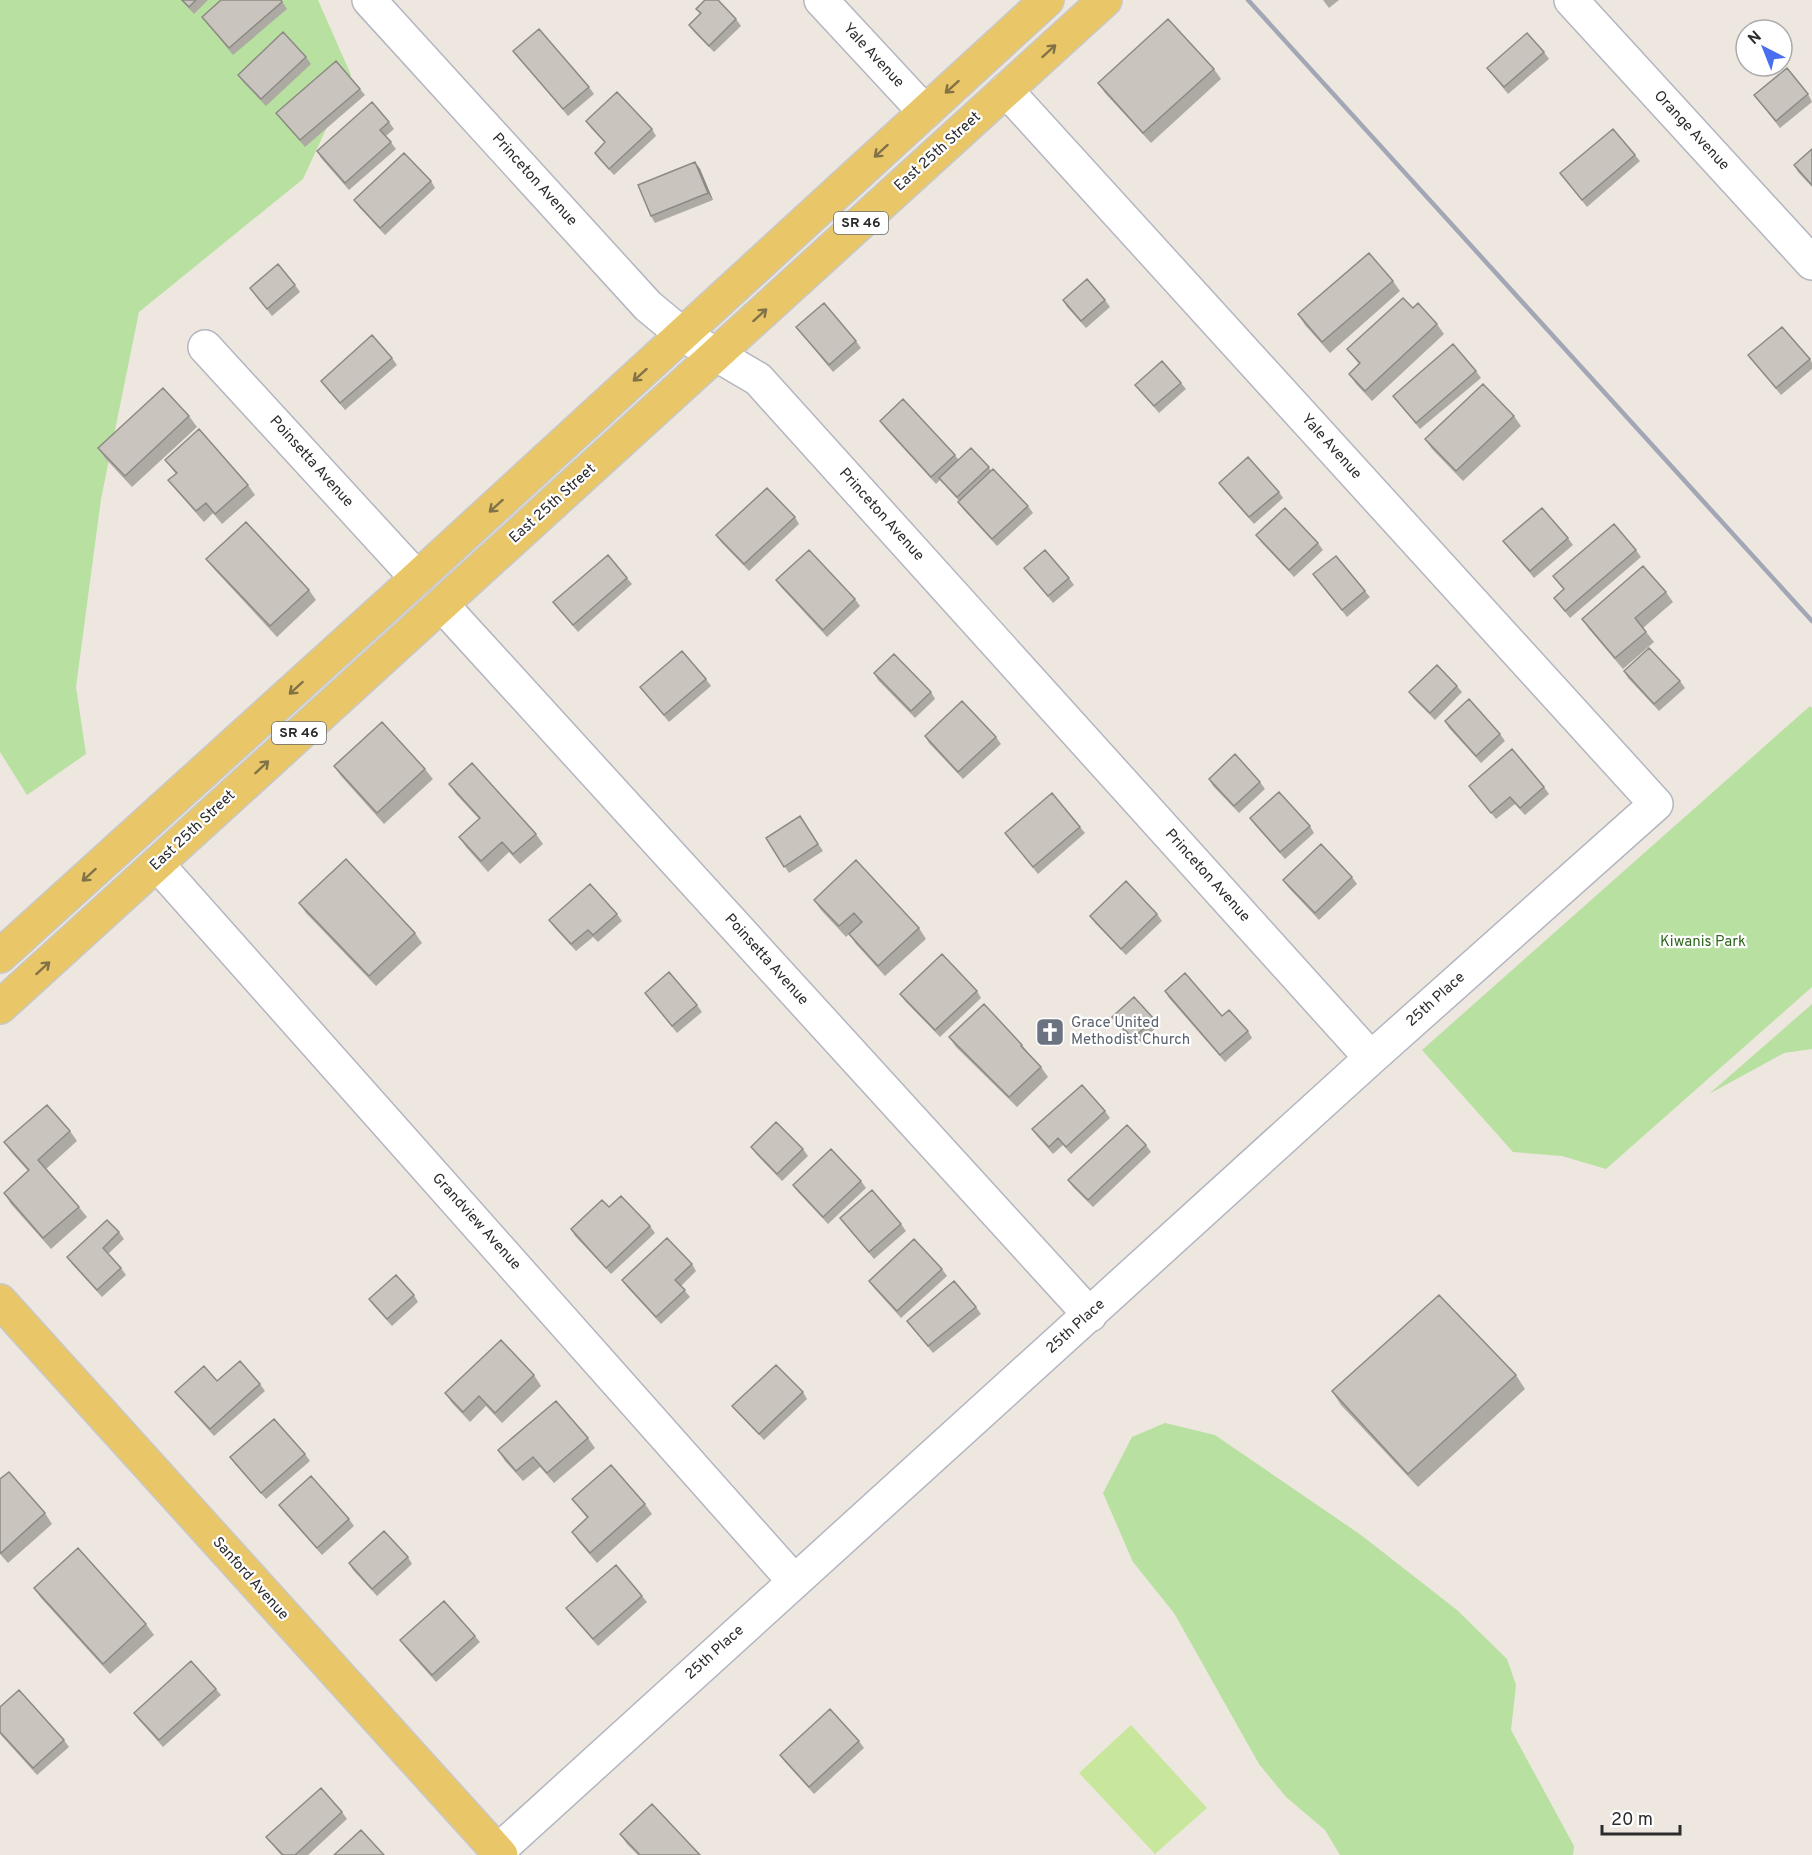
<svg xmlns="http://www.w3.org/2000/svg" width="1812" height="1855" font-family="Overpass,sans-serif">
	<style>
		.green { fill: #b8e0a0 }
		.pitch { fill: #c9e79c }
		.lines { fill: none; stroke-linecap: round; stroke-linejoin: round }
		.minor-casing { stroke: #b3b6bf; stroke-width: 36 }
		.major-casing { stroke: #c8c8c8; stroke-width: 36 }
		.minor { stroke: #fff; stroke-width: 33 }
		.major { stroke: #e9c768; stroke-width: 33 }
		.rail { stroke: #a2a6b5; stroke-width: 4.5 }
		.wall { fill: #ada9a3 }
		.shaded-wall { fill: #8d8a85 }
		.building { fill: #c9c5be; stroke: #8d8a85; stroke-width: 1.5 }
		.oneway { stroke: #817247 }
		.labels { text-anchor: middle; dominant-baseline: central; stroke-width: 4.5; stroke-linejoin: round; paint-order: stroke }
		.shield { fill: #fff; stroke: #6b6b6b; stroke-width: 1.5 }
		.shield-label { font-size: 14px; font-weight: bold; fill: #2c2c2c }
		.street-label { font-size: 15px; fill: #2c2c2c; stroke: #fff }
		.park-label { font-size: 15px; fill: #30671f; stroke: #fff }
		.worship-label { font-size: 15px; fill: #5b616d; stroke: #fff; text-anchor: start }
	</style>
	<rect width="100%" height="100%" fill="#ede7e0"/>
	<path class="green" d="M0 0H318L351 75 303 179 139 312 101 499 76 687 86 754 27 795 0 752Z
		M1810 706 1812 708V987L1606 1169 1562 1156 1513 1152 1422 1050Z
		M1812 1004V1049L1784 1053 1709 1094Z
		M1165 1423 1215 1435 1361 1535 1457 1610 1507 1659 1516 1685 1511 1730 1574 1846 1573 1855H1340L1325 1830 1286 1797 1259 1764 1174 1613 1133 1562 1103 1493 1132 1437Z"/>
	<path class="pitch" d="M1131 1725 1207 1808 1155 1854 1079 1773Z"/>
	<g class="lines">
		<g class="minor-casing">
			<path id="minor" d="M369 0 648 306 683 335 758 379 1371 1058
				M821 0 925 112
				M1571 0 1812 263
				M205 347 417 578
				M442 605 1090 1315
				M157 864 794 1581
				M498 1851 1371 1058 1656 804 1006 90"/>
		</g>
		<g class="major-casing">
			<path id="major" d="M0 956 417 578 1047 0
				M0 1007 1105 0
				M0 1301 501 1855"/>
		</g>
		<use href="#minor" class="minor"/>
		<use href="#major" class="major"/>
		<path class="rail" d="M1248 0 1812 621"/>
	</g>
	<path class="wall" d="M181 0H208L194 14Z
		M281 0 287 9 233 55 202 17Z
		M1323 0H1339L1329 8Z
		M696 9 736 19 741 26 714 52 694 32 689 25 700 14Z
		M513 51 589 87 594 94 568 116Z
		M1544 52 1549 59 1508 94 1487 68Z
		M306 57 311 64 266 106 243 82 238 75Z
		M1214 69 1221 79 1151 143 1105 93 1098 83Z
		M360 89 365 95 305 147 276 113Z
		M1808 94 1812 102 1780 128 1754 95Z
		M586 121 652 129 656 136 614 175 599 159 595 153 605 143 591 128Z
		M389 122 394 129 386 136 396 149 349 190 321 158 317 151Z
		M1812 149V187L1798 172 1794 165Z
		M1635 155 1640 161 1587 207 1560 173Z
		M695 162 700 169 713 200 655 223 651 216Z
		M431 181 435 188 385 235 359 207 354 200Z
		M1393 281 1400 291 1330 353 1305 325 1298 314Z
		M295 285 300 292 272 316 250 288Z
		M1063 300H1105L1110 307 1086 328 1067 307Z
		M1413 308 1437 324 1444 334 1372 401 1356 384 1349 374 1359 364 1347 349Z
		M796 327 856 341 861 348 833 372Z
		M1748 355 1810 359 1812 363V369L1781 395Z
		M392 358 397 365 345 410 321 381Z
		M1476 371 1481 378 1420 429 1393 396Z
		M1181 383 1186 389 1159 413 1135 385Z
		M189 416 197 427 132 487 105 458 98 448Z
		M1514 416 1521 426 1463 481 1432 449 1425 439Z
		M880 421 955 455 958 459 989 467 991 471 1028 506 1033 513 997 546 963 509 958 502 959 501 940 480 936 484 885 428Z
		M165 460 248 485 255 495 222 524 213 513 204 522 176 490 168 480 176 474Z
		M1219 483 1279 492 1283 498 1254 524 1224 490Z
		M795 517 799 524 749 571 721 542 716 535Z
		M1256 535 1318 543 1323 550 1294 577 1261 542Z
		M1568 538 1573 545 1534 578 1503 541Z
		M1636 550 1641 557 1570 618 1554 598 1564 590 1553 576Z
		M206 559 309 590 316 600 277 637 214 569Z
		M1024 568 1069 578 1074 585 1053 603Z
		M1313 574 1365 591 1370 597 1347 617Z
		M627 578 632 584 578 632 553 602Z
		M776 580 855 599 860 606 827 637 781 587Z
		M1666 592 1673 602 1643 628 1654 642 1623 669 1589 629 1582 619Z
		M1624 671 1680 681 1685 688 1659 711 1628 678Z
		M874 673 931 692 935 699 915 718 878 680Z
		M706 679 711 686 669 722 640 687Z
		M1457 686 1462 692 1435 720 1414 699 1409 692Z
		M1445 721 1500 734 1505 741 1481 763 1449 728Z
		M925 736 996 737 1001 744 963 779 929 743Z
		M334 766 425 769 433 779 384 824 341 776Z
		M1209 779 1260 782 1265 789 1239 813 1213 786Z
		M449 784 536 834 543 844 520 864 509 852 488 872 466 847 459 837 479 819 456 794Z
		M1469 786 1544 787 1549 794 1525 815 1515 804 1496 819Z
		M800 816 823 851 789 873 766 838Z
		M1250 818 1310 826 1314 833 1285 859 1255 825Z
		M1080 827 1085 833 1038 874 1005 833Z
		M1352 877 1357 884 1319 920 1288 887 1283 880Z
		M814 900 919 928 926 939 885 976 856 944 849 934 846 937 821 910Z
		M299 903 415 933 422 943 376 986 306 913Z
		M617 914 622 921 598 942 593 937 576 951 554 927 549 920Z
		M1157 914 1162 921 1126 955 1095 923 1090 916Z
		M977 991 981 998 940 1037 905 1001 900 994Z
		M1165 991 1222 1016 1248 1031 1252 1038 1225 1062 1169 998Z
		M645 993 697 1005 702 1012 677 1033Z
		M1112 1017 1154 1019 1159 1025 1137 1045 1117 1024Z
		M949 1037 1022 1045 1030 1055 1041 1067 1048 1077 1017 1107 956 1047Z
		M1105 1111 1110 1118 1071 1154 1063 1145 1053 1154 1037 1136 1032 1129Z
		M70 1131 77 1141 46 1169 79 1207 87 1217 51 1249 11 1204 4 1193 28 1171 12 1153 4 1142Z
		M1146 1145 1151 1152 1093 1207 1073 1187 1068 1180Z
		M751 1147 803 1149 808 1156 782 1181 756 1154Z
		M861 1181 866 1188 828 1224 797 1191 793 1185Z
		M609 1207 650 1226 655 1233 611 1274 575 1236 571 1229Z
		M840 1218 901 1224 906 1231 874 1259Z
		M119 1232 124 1239 108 1254 121 1268 126 1275 102 1297 72 1264 67 1257Z
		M692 1264 696 1271 681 1286 690 1297 661 1324 627 1287 622 1280Z
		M942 1269 947 1276 901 1318 874 1288 869 1281Z
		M414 1295 418 1302 392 1326 374 1306 369 1299Z
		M976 1307 981 1314 933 1353 907 1321Z
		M534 1375 541 1386 502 1423 486 1406 470 1422 452 1403 445 1393Z
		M1516 1375 1525 1389 1418 1487 1341 1405 1332 1391Z
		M217 1381 260 1384 265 1391 214 1436 180 1398 175 1392Z
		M803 1392 807 1399 764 1440 737 1412 732 1406Z
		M588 1438 595 1448 554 1483 540 1467 523 1481 505 1461 498 1450Z
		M305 1454 310 1461 266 1499 235 1464 230 1457Z
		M0 1479 45 1513 52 1524 8 1563 0 1554Z
		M572 1499 645 1504 652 1514 597 1563 579 1542 572 1532 587 1518Z
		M279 1505 349 1519 354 1526 322 1555 284 1512Z
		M408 1557 412 1564 377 1596 353 1570 349 1563Z
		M34 1588 146 1624 154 1635 110 1674 41 1598Z
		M642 1596 647 1602 598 1646 571 1615 566 1608Z
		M475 1636 480 1642 436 1682 405 1647 400 1640Z
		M216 1689 221 1695 163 1747 139 1720 134 1713Z
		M0 1707 64 1740 69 1747 37 1775 0 1734Z
		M859 1741 864 1748 814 1794 785 1762 780 1755Z
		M342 1812 347 1819 308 1855H281L266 1837Z
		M620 1834 700 1855H638L627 1844Z"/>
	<path class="shaded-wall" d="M695 162 700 169 713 200 708 193Z"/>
	<path class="building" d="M182 0H196L189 7Z
		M221 0H281L282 2 229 48 202 17Z
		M705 0H718L736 19 709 46 689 25 701 13 696 9Z
		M1168 19 1214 69 1143 133 1098 83Z
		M539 29 589 87 563 109 513 51Z
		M283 32 306 57 261 99 238 75Z
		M1527 33 1544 52 1504 87 1487 68Z
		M336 61 360 89 300 140 276 113Z
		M1787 68 1808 94 1776 121 1754 95Z
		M617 92 652 129 609 169 595 153 605 142 586 121Z
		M372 102 389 122 380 130 391 142 345 183 317 151Z
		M1613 129 1635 155 1582 200 1560 173Z
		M1812 149V185L1794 165Z
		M404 153 431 181 380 228 354 200Z
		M695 162 708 193 651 216 638 185Z
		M1369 253 1393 281 1322 342 1298 314Z
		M278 264 295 285 267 309 250 288Z
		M1087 279 1105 300 1081 321 1063 300Z
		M1403 298 1413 308 1418 303 1437 324 1365 391 1349 374 1360 363 1347 349Z
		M824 303 856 341 829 365 796 327Z
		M1782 327 1810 359 1776 388 1748 355Z
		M372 335 392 358 340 403 321 381Z
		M1453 344 1476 371 1416 423 1393 396Z
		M1162 361 1181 383 1154 406 1135 385Z
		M1483 384 1514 416 1456 471 1425 439Z
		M163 388 189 416 125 476 98 448Z
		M903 399 955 455 931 477 880 421Z
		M199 429 248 485 215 514 206 503 196 511 168 480 177 473 165 460Z
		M971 448 989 467 957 497 939 478Z
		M1248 457 1279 492 1249 517 1219 483Z
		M993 469 1028 506 992 539 958 502Z
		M767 488 795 517 744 564 716 535Z
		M1285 508 1318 543 1289 570 1256 535Z
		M1542 508 1568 538 1530 571 1503 541Z
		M246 522 309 590 270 626 206 559Z
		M1614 524 1636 550 1565 611 1554 598 1564 589 1553 576Z
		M809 550 855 599 823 630 776 580Z
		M1045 550 1069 578 1048 596 1024 568Z
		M608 555 627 578 573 625 553 602Z
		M1336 556 1365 591 1342 610 1313 574Z
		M1643 566 1666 592 1635 618 1646 632 1615 658 1582 619Z
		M1649 648 1680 681 1654 704 1624 671Z
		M682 651 706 679 664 715 640 687Z
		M894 654 931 692 911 711 874 673Z
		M1437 665 1457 686 1430 713 1409 692Z
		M1469 699 1500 734 1476 756 1445 721Z
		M962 701 996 737 958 772 925 736Z
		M382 722 425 769 377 813 334 766Z
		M1512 749 1544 787 1520 808 1510 797 1491 813 1469 786Z
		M1235 754 1260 782 1234 806 1209 779Z
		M472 763 536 834 513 854 502 842 481 861 459 837 480 818 449 784Z
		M1279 792 1310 826 1280 852 1250 818Z
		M1052 793 1080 827 1033 867 1005 833Z
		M800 816 818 844 784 867 766 838Z
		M1321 844 1352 877 1315 913 1283 880Z
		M346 859 415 933 369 976 299 903Z
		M856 860 919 928 878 966 849 934 862 922 854 913 839 926 814 900Z
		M1126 881 1157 914 1121 949 1090 916Z
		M590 884 617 914 593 935 588 930 571 944 549 920Z
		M942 954 977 991 935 1030 900 994Z
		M669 972 697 1005 672 1026 645 993Z
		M1185 973 1222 1016 1229 1010 1248 1031 1220 1055 1165 991Z
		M1134 997 1154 1019 1133 1038 1112 1017Z
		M984 1004 1022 1045 1021 1046 1041 1067 1009 1097 949 1037Z
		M1082 1085 1105 1111 1066 1147 1058 1138 1049 1147 1032 1129Z
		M47 1105 70 1131 38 1160 79 1207 43 1238 4 1193 29 1170 4 1142Z
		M776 1122 803 1149 777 1174 751 1147Z
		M1127 1125 1146 1145 1088 1200 1068 1180Z
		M831 1149 861 1181 823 1217 793 1185Z
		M872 1190 901 1224 869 1252 840 1218Z
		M621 1196 650 1226 606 1268 571 1229 602 1200 609 1207Z
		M107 1220 119 1232 103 1248 121 1268 97 1290 67 1257Z
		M667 1238 692 1264 675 1280 685 1290 656 1317 622 1280Z
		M914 1239 942 1269 897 1311 869 1281Z
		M396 1275 414 1295 387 1319 369 1299Z
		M954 1281 976 1307 928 1346 907 1321Z
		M1439 1295 1516 1375 1408 1474 1332 1391Z
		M501 1340 534 1375 495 1413 479 1396 463 1412 445 1393Z
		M240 1361 260 1384 210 1429 175 1392 204 1366 217 1381Z
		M776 1365 803 1392 759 1434 732 1406Z
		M556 1401 588 1438 547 1473 533 1457 516 1471 498 1450Z
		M274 1419 305 1454 261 1493 230 1457Z
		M611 1465 645 1504 590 1553 572 1532 588 1517 572 1499Z
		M9 1472 45 1513 1 1553 0 1551V1479Z
		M311 1476 349 1519 317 1548 279 1505Z
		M384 1531 408 1557 372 1589 349 1563Z
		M78 1548 146 1624 103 1664 34 1588Z
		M616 1565 642 1596 593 1639 566 1608Z
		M444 1601 475 1636 432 1675 400 1640Z
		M191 1661 216 1689 159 1740 134 1713Z
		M19 1690 64 1740 33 1768 0 1732V1707Z
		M830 1709 859 1741 809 1787 780 1755Z
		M321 1788 342 1812 295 1855H283L266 1837Z
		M652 1804 700 1855H640L620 1834Z
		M361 1830 384 1855H334Z"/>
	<defs><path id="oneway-shaft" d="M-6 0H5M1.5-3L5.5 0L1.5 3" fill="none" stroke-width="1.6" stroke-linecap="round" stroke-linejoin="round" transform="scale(1.5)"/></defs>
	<g class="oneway">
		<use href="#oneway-shaft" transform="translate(1049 51) rotate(-42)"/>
		<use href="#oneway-shaft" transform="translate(952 87) rotate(138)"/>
		<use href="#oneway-shaft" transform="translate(881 151) rotate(138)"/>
		<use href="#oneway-shaft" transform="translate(760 315) rotate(-42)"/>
		<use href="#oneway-shaft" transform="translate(640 375) rotate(138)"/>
		<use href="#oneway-shaft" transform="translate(496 506) rotate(138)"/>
		<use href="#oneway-shaft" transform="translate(296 688) rotate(138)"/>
		<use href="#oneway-shaft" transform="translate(262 767) rotate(-43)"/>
		<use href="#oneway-shaft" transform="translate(89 875) rotate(138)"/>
		<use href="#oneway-shaft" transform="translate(43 968) rotate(-42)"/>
	</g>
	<defs>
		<g id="church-square" transform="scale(1.5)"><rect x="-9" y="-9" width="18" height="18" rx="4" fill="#6b7280" stroke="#fff"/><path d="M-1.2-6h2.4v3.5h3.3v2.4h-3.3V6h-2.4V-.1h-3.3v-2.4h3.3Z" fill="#fff"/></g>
	</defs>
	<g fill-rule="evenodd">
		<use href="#church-square" x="1050" y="1032"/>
	</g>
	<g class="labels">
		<g class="shield">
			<rect x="834" y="212" width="54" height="22" rx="4.5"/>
			<rect x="272" y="722" width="54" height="22" rx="4.5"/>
		</g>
		<g class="shield-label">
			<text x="861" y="223">SR 46</text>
			<text x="299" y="733">SR 46</text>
		</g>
		<g class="street-label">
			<text transform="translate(873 56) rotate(47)">Yale Avenue</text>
			<text transform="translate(1691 131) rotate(47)">Orange Avenue</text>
			<text transform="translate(938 152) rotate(-42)">East 25th Street</text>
			<text transform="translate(534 180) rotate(48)">Princeton Avenue</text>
			<text transform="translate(1331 447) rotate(48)">Yale Avenue</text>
			<text transform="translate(311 462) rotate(48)">Poinsetta Avenue</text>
			<text transform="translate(553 504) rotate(-42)">East 25th Street</text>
			<text transform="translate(881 515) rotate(48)">Princeton Avenue</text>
			<text transform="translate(193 831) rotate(-43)">East 25th Street</text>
			<text transform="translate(1207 876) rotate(48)">Princeton Avenue</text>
			<text transform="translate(766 960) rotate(48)">Poinsetta Avenue</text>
			<text transform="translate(1436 1000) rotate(-42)">25th Place</text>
			<text transform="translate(476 1222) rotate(48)">Grandview Avenue</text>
			<text transform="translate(1076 1327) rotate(-42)">25th Place</text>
			<text transform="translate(250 1579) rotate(48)">Sanford Avenue</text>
			<text transform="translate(715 1653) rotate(-42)">25th Place</text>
		</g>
		<g class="park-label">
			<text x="1703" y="942">Kiwanis Park</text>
		</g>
		<g class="worship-label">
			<text x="1071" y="1023">Grace United<tspan x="1071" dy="17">Methodist Church</tspan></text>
		</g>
	</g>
	<g transform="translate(1764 48) rotate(318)"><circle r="28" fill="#ffffff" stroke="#ababab" stroke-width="1.5"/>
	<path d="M0-4.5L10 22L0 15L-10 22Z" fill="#496ef0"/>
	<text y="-9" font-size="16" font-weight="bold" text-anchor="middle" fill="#2c2c2c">N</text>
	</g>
	<path d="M1602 1825v9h78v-9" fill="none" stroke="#2c2c2c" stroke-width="3"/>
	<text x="1611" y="1825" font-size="18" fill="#2c2c2c" stroke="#ffffff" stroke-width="4.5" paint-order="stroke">20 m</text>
</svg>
